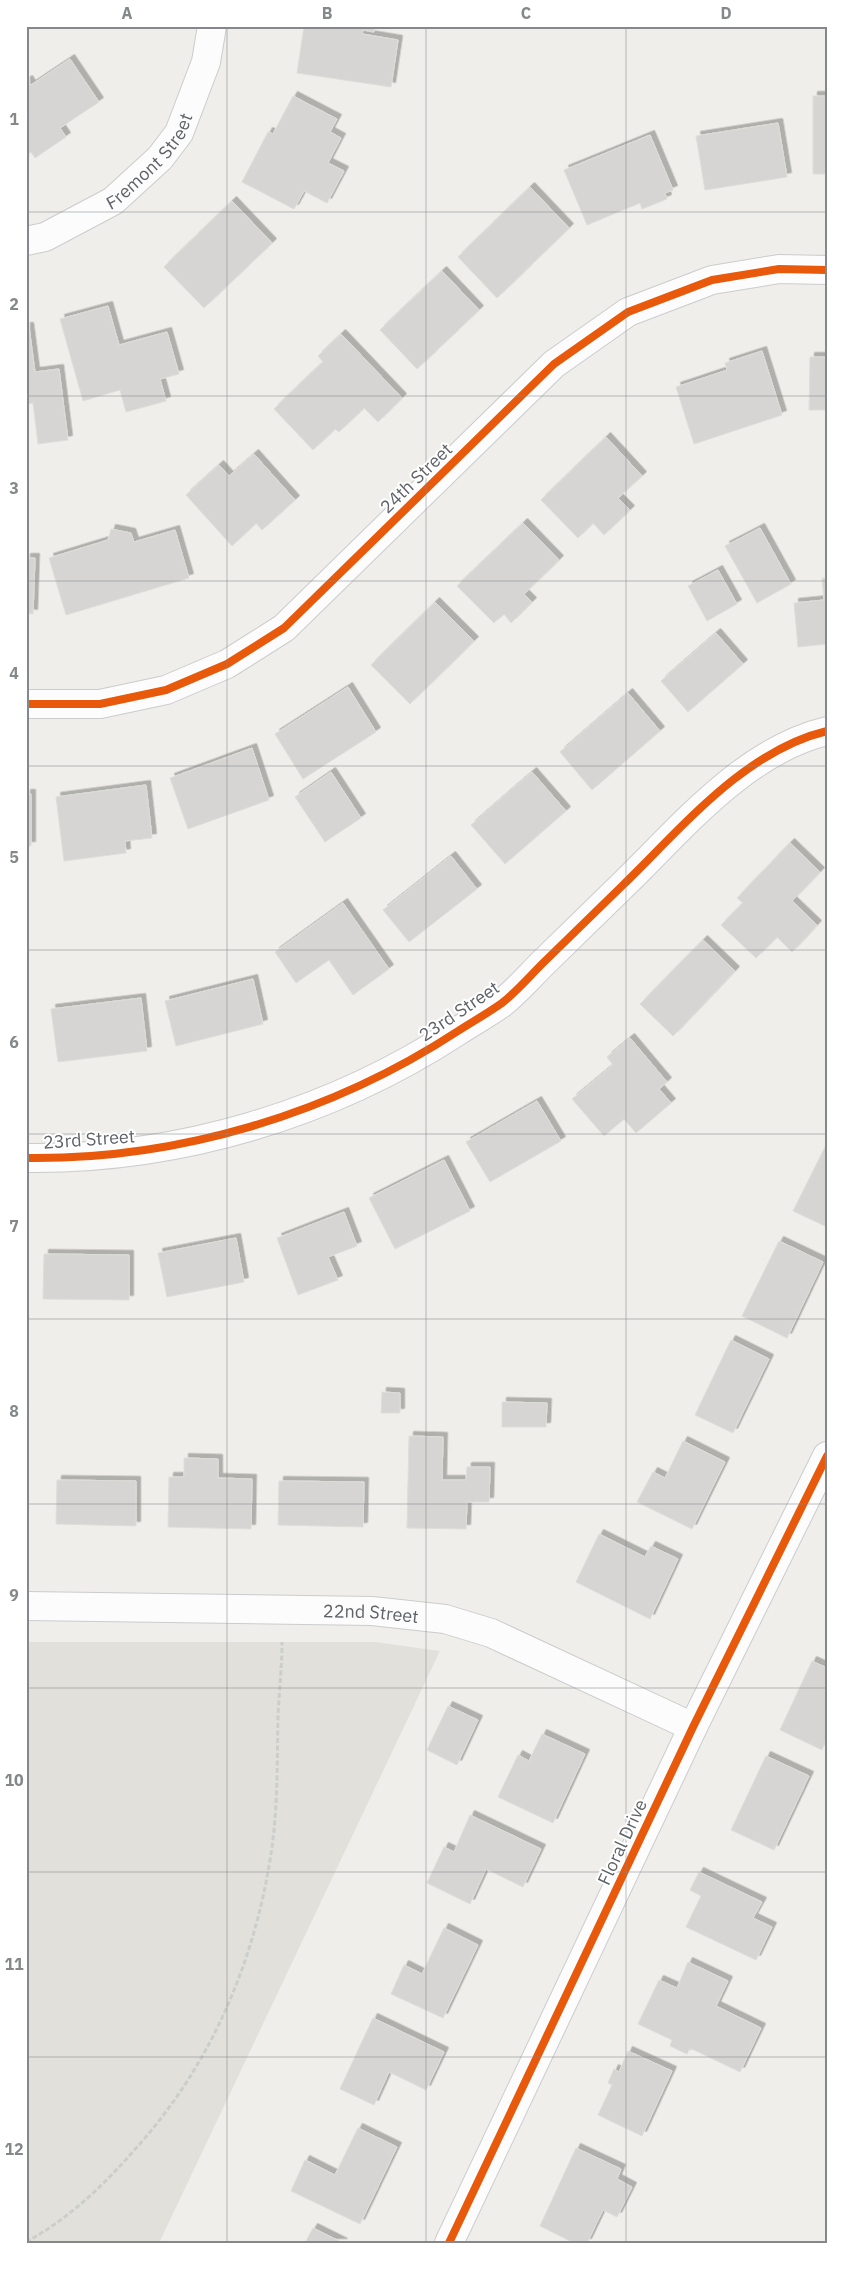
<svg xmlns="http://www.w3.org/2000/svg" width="853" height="2269" font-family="'IBM Plex Sans',sans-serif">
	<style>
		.education { fill: #e2e0da }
		.building { fill: #d6d5d3; stroke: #deddd9; filter: url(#shadow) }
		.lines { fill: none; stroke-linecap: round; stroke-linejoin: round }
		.minor-casing { stroke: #cbcccc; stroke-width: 30 }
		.path { stroke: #cacfcc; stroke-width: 3; stroke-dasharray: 5 2.5; stroke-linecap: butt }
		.minor { stroke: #fdfcfc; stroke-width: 28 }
		.cycleway-casing { stroke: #fff; stroke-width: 11 }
		.cycleway { stroke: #e8590c; stroke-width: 8 }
		.grid { fill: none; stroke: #84888a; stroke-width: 1; stroke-opacity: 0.55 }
		.labels { text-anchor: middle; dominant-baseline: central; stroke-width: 4; stroke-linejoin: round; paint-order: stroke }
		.street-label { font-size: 18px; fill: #5f6368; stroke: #fff }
		.neatline { fill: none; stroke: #84888a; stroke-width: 2 }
		.grid-label { font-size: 16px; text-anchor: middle; font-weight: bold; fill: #84888a }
	</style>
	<defs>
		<filter id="shadow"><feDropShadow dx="4.5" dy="-4.5" stdDeviation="0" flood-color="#0004"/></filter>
	</defs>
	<rect width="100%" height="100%" fill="#efeeea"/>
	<path class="education" d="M26 1642H375L440 1651 159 2243H26Z"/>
	<path class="building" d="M304 26H375L374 32 363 30 362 34 398 40 391 87 297 73Z
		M70 59 99 102 60 128 66 137 35 158 31 152 26 156V81L28 80 31 85Z
		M293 96 337 119 330 132 341 138 328 163 344 171 327 203 304 191 294 209 242 182 268 132 273 134Z
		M813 96H827V174H813Z
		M778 123 787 177 705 190 696 136Z
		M650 135 673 190 665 193 667 199 642 209 640 203 587 225 564 170Z
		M530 187 569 228 497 298 458 257Z
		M232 201 272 243 204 308 164 267Z
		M442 271 479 310 417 369 380 330Z
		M108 306 119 345 167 332 179 374 160 379 166 401 126 412 120 390 83 401 60 319Z
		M26 327H29L35 372 59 369 68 440 38 444 33 403 26 404Z
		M341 334 402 398 378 422 364 408 339 432 335 429 313 450 274 409 323 362 318 356Z
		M762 351 782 415 694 444 676 387 727 370 725 363Z
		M810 357H827V410H809Z
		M606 437 642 476 618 498 630 510 604 535 593 523 578 538 541 500Z
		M254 454 295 500 262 530 256 523 232 546 186 495 219 465 229 476Z
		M523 523 559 560 524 594 532 602 511 623 504 614 494 623 457 586Z
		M760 528 791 584 757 603 725 546Z
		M111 529 131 533 134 542 175 530 189 578 66 615 49 558 108 540Z
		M26 558H35L33 614 26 613Z
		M718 570 737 604 707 621 688 586Z
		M822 578H827V644L798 647 794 603 824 600Z
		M435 602 474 641 410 704 371 665Z
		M716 633 743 664 688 712 661 681Z
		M348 687 376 732 303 779 275 734Z
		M628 693 660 731 592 790 560 752Z
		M252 748 269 800 188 829 170 778Z
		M331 772 361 818 325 842 295 797Z
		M532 772 566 811 505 864 471 825Z
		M146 785 152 838 125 841 126 853 64 861 56 797Z
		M26 794H31V846H26Z
		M790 843 820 872 792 901 817 925 792 952 777 937 756 958 721 925 743 903 737 898Z
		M451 856 477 889 409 942 383 910Z
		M343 903 389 969 353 995 329 960 296 983 275 952Z
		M703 940 735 971 673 1036 640 1004Z
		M253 979 263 1024 176 1046 165 1001Z
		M141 998 147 1051 58 1062 51 1009Z
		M630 1038 667 1082 659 1089 671 1103 636 1133 624 1119 604 1136 572 1099 613 1065 607 1057Z
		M537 1101 561 1141 490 1182 466 1142Z
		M827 1143V1227L793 1211Z
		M444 1160 470 1211 395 1249 369 1198Z
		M344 1212 357 1246 328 1257 338 1280 298 1295 277 1238Z
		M236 1238 244 1282 167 1297 158 1253Z
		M779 1241 823 1262 787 1338 742 1316Z
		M44 1254 129 1255V1300L43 1299Z
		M731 1340 769 1359 733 1433 695 1415Z
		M382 1392 400 1393V1413H381Z
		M502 1402 547 1403 546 1427H502Z
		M409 1436 443 1437 442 1480H466L467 1467H490L489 1502H467L466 1529 407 1528Z
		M683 1441 725 1462 692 1529 637 1502 653 1472 665 1478Z
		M184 1458 218 1459V1478L252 1479 251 1529 168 1527 169 1477H184Z
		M57 1480 136 1481V1526L56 1524Z
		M279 1481 364 1482 363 1527 278 1525Z
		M599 1534 645 1557 651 1546 678 1559 650 1619 576 1582Z
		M812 1661 827 1668V1738L822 1750 780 1730Z
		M448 1706 478 1720 457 1765 427 1750Z
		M542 1734 585 1754 553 1823 498 1797 518 1755 529 1761Z
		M766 1756 809 1776 774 1850 731 1830Z
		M470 1815 541 1849 523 1887 486 1869 470 1904 427 1883 444 1847 454 1852Z
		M699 1872 762 1902 753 1918 772 1927 756 1960 686 1927 701 1896 690 1890Z
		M444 1928 478 1945 443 2018 391 1994 404 1965 422 1974Z
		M688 1962 728 1981 716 2006 761 2028 740 2072 690 2048 687 2054 670 2046 672 2040 638 2024 659 1980 677 1988Z
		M373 2018 444 2052 426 2090 389 2072 374 2105 340 2089Z
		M628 2051 672 2071 642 2136 598 2115 612 2085 608 2083 614 2069 619 2072Z
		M358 2128 397 2147 360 2224 291 2191 305 2160 335 2175Z
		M576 2148 621 2169 617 2179 632 2187 617 2217 603 2210 587 2243H574L540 2226Z
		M313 2228 343 2243H305Z"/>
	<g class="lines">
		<g class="minor-casing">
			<g id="minor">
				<path id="s1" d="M26 241 45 237 113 201 160 158 179 133 206 62 212 26"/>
				<path d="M26 704H100L166 690 227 664 284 628 554 364 628 312 712 280 779 269 827 270"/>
				<path d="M26 1158C178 1160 331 1114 458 1031 472 1022 488 1013 502 1003 516 992 529 977 542 964 569 938 596 911 623 885 682 828 744 751 827 731"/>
				<path id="s2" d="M26 1606 372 1611 445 1619 491 1633 693 1727"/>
				<path d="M449 2243 693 1727 827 1456"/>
			</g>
		</g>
		<path class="path" d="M26 2242C70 2218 104 2185 137 2147 209 2067 253 1966 270 1860 278 1813 277 1765 278 1717 279 1692 282 1667 282 1642"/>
		<use href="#minor" class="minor"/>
		<g class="cycleway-casing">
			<path id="cycleway" d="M26 704H100L166 690 227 664 284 628 554 364 628 312 712 280 779 269 827 270
				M26 1158C178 1160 331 1114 458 1031 472 1022 488 1013 502 1003 516 992 529 977 542 964 569 938 596 911 623 885 682 828 744 751 827 731
				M449 2243 693 1727 827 1456"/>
		</g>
		<use href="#cycleway" class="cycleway"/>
	</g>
	<path class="grid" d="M227 26V2243M426 26V2243M626 26V2243M26 212H827M26 396H827M26 581H827M26 766H827M26 950H827M26 1134H827M26 1319H827M26 1504H827M26 1688H827M26 1872H827M26 2057H827"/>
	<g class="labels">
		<g class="street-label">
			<text stroke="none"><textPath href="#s1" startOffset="151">Fremont Street</textPath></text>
			<text transform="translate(416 478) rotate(-44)">24th Street</text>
			<text transform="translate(459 1011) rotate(-34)">23rd Street</text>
			<text transform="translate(89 1139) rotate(-4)">23rd Street</text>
			<text stroke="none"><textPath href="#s2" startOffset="345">22nd Street</textPath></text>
			<text transform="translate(622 1842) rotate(-65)">Floral Drive</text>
		</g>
	</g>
	<rect width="853" height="2269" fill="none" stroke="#ffffff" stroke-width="55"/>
	<rect x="28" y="28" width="798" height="2214" class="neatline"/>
	<g class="grid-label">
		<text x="127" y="19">A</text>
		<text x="327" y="19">B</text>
		<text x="526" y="19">C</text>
		<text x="726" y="19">D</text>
		<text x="14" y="125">1</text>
		<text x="14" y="310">2</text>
		<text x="14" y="494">3</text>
		<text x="14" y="679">4</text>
		<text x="14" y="863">5</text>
		<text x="14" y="1048">6</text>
		<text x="14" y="1232">7</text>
		<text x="14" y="1417">8</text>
		<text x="14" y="1601">9</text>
		<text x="14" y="1786">10</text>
		<text x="14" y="1970">11</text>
		<text x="14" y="2155">12</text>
	</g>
</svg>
